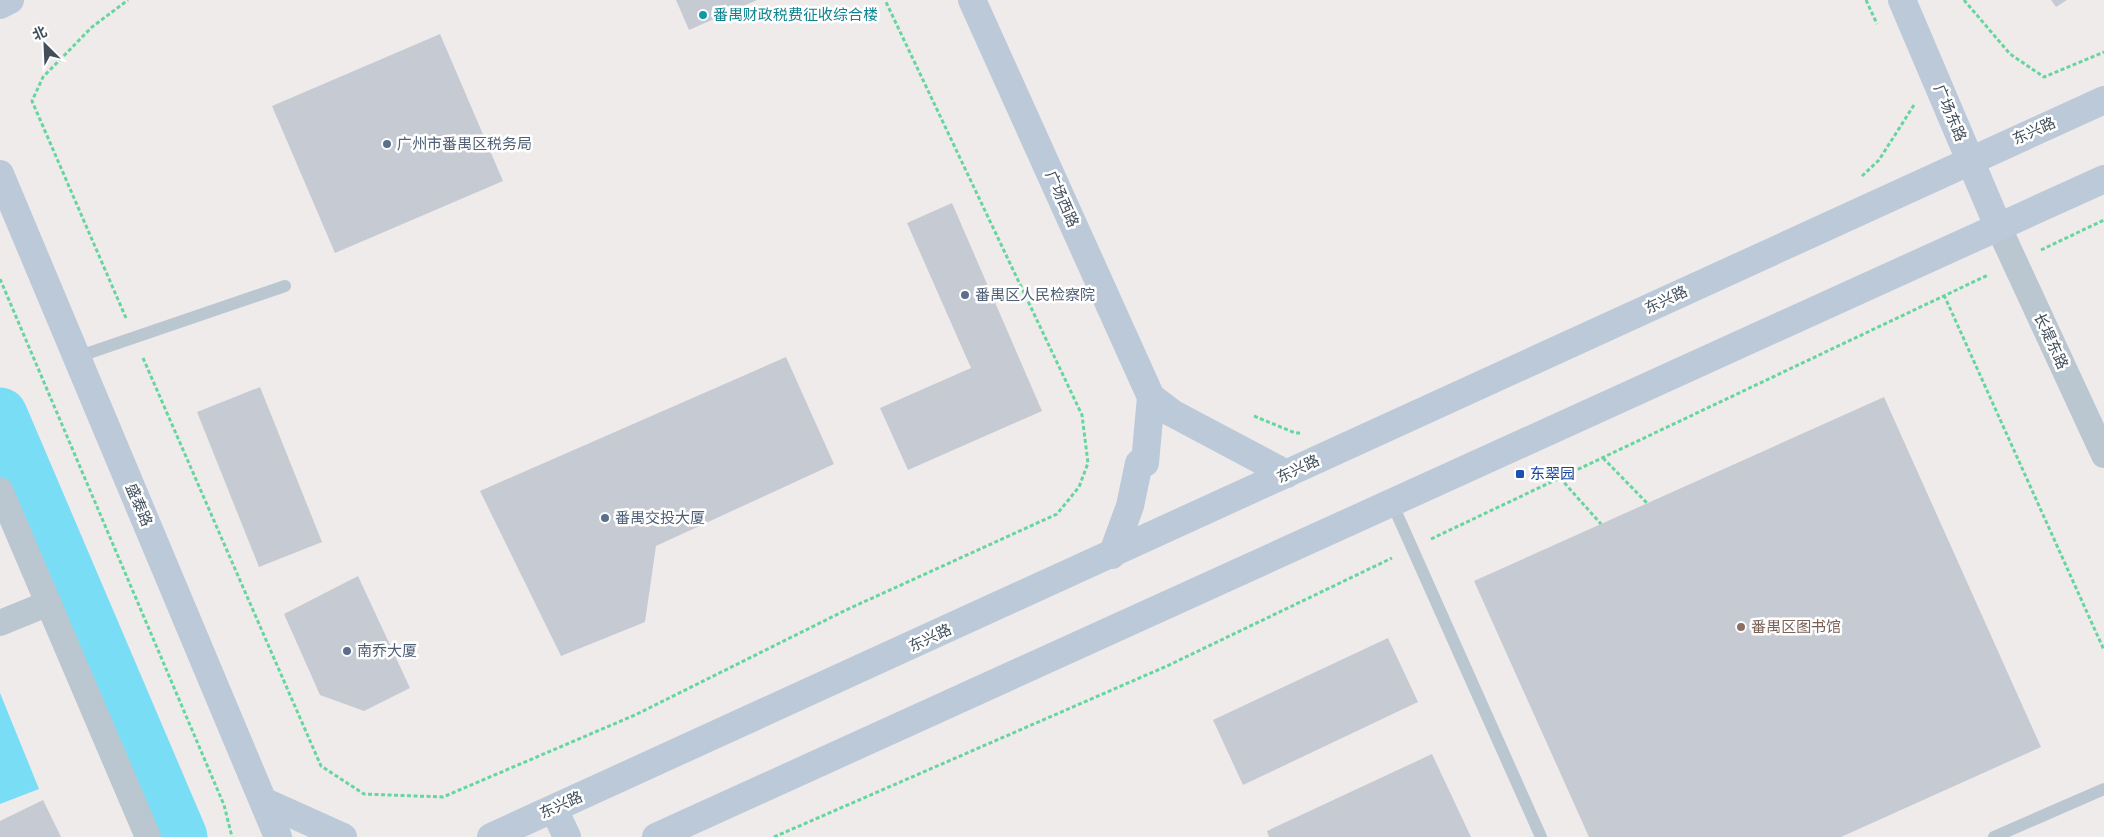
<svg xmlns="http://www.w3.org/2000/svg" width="2104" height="837" font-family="'Nunito Sans','Noto Sans SC',sans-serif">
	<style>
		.water { fill: #7addf6 }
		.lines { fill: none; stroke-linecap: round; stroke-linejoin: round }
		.river { stroke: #7addf6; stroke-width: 55 }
		.building { fill: #c6cad2 }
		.path { stroke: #67d59e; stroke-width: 3; stroke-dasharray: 4 2.5; stroke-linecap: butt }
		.lane { stroke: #bac6d0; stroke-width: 12 }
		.street { stroke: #bac6d0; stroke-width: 26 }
		.secondary { stroke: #bbc9d8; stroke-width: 28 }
		.culture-dot { fill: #0f9aa8; stroke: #fff; stroke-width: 2 }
		.service-dot { fill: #5c6f8a; stroke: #fff; stroke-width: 2 }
		.transit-dot { fill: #1a4fb4; stroke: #fff; stroke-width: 2 }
		.education-dot { fill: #8d6e63; stroke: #fff; stroke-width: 2 }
		.labels { text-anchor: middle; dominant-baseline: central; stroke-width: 5; stroke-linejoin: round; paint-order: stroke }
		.culture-label { font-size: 15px; fill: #0d838f; stroke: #fff; text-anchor: start }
		.street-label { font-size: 15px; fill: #424f5b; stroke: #fff }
		.service-label { font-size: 15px; fill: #4e5e75; stroke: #fff; text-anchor: start }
		.transit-label { font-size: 15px; fill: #164399; stroke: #fff; text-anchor: start }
		.education-label { font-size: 15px; fill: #785e54; stroke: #fff; text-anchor: start }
	</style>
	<rect width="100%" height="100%" fill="#efebeb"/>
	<path class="water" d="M0 693 39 789 0 804Z"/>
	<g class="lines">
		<path class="river" d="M0 415 180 837"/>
	</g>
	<path class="building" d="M676 0H757L689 30Z
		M2051 0H2067L2056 7Z
		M440 34 503 181 335 253 272 106Z
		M952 203 1042 411 908 470 880 408 971 368 907 223Z
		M786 357 834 464 656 546 645 622 561 656 480 491Z
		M260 387 322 542 259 567 197 412Z
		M1884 397 2041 747 1841 837H1589L1474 581Z
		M358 576 410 688 364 711 320 695 284 614Z
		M1388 638 1418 702 1243 785 1213 720Z
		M1432 754 1471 837H1269L1267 831Z
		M43 800 61 837H0V821Z"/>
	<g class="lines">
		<path class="path" d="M1866 0 1877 24
			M1964 0 2010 54 2044 77 2104 52
			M1862 176 1879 160 1914 105
			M2041 250 2104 220
			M0 279 224 805 232 837
			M1944 295 2104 650
			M126 318 32 101 43 77 92 27 128 0
			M143 358 321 766 364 794 443 797 635 715 846 610 1057 514 1079 487 1088 463 1082 415 885 0
			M1254 416 1295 433H1302
			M1603 458 1647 503
			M1560 478 1601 524
			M1431 539 1988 275
			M774 837 1167 666 1392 558"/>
		<path class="lane" d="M77 357 285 286
			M1392 503 1541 837
			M1994 837 2104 789"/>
		<path class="street" d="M1998 226 2104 455
			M0 490 148 837
			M0 623 49 603"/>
		<path class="secondary" d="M972 0 1151 397 1172 413 1287 474
			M1902 0 1998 226
			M0 5 10 0
			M0 174 278 837
			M1112 555 1130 506 1139 463H1145L1151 397
			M263 801 343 837
			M554 809 567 837
			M491 837 2104 100
			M656 837 2104 179"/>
	</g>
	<circle class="culture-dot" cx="703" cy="15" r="5"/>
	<g class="service-dot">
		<circle cx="387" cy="144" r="5"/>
		<circle cx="965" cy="295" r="5"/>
		<circle cx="605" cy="518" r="5"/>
		<circle cx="347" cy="651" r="5"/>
	</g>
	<rect class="transit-dot" x="1515" y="469" width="10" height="10" rx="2.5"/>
	<circle class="education-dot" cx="1741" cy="627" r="5"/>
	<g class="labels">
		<g class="culture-label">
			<text x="713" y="15">番禺财政税费征收综合楼</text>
		</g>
		<g class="street-label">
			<text transform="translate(1950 113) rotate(67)">广场东路</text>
			<text transform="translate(2034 131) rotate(-24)">东兴路</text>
			<text transform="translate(1062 199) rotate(66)">广场西路</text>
			<text transform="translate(1666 300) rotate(-25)">东兴路</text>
			<text transform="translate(2051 341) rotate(65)">长堤东路</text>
			<text transform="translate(1298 469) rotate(-25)">东兴路</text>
			<text transform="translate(139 505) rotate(67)">盛泰路</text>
			<text transform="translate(930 638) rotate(-25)">东兴路</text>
			<text transform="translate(561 805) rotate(-24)">东兴路</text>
		</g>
		<g class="service-label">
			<text x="397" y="144">广州市番禺区税务局</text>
			<text x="975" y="295">番禺区人民检察院</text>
			<text x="615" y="518">番禺交投大厦</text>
			<text x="357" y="651">南乔大厦</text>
		</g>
		<g class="transit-label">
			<text x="1530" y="474">东翠园</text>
		</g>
		<g class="education-label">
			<text x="1751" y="627">番禺区图书馆</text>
		</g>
	</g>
	<g transform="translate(45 45) rotate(336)" stroke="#ffffff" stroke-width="4" paint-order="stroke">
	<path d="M0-4L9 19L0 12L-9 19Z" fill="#424f5b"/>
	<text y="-8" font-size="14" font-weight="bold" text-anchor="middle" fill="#424f5b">北</text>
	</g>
</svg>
